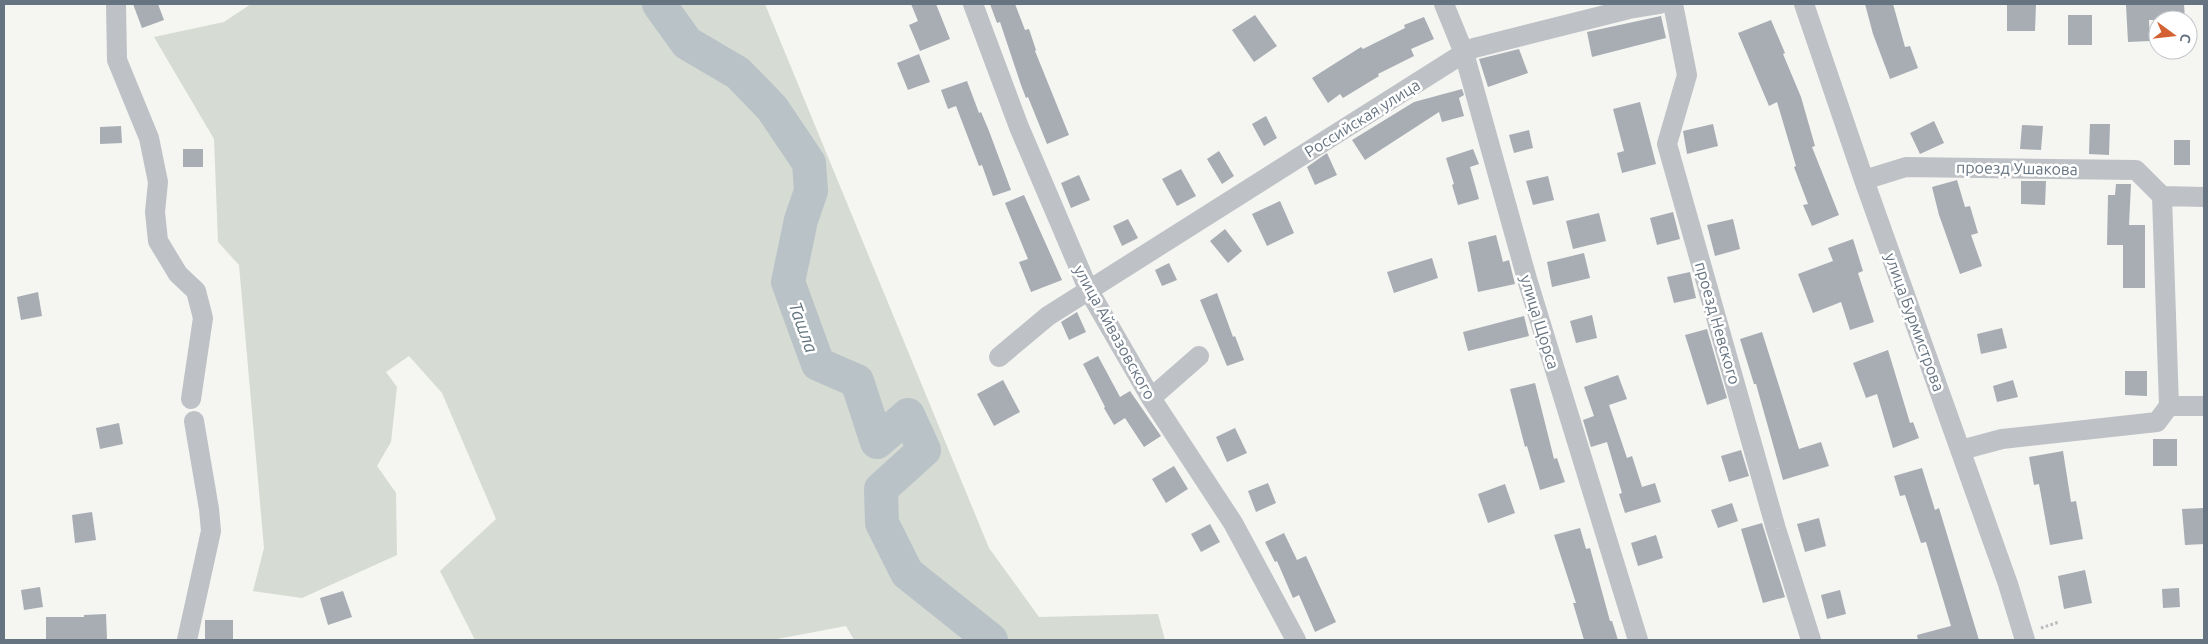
<svg xmlns="http://www.w3.org/2000/svg" width="2208" height="644" font-family="Ubuntu,sans-serif">
	<style>
		.green { fill: #d6dbd3 }
		.lines { fill: none; stroke-linecap: round; stroke-linejoin: round }
		.river { stroke: #b8c2c7; stroke-width: 34 }
		.building { fill: #a7adb3 }
		.path { stroke: #b8babd; stroke-width: 3; stroke-dasharray: 2.5 2.5; stroke-linecap: butt }
		.minor { stroke: #bec1c5; stroke-width: 20 }
		.labels { text-anchor: middle; dominant-baseline: central; stroke-width: 5; stroke-linejoin: round; paint-order: stroke }
		.street-label { font-size: 16px; fill: #667380; stroke: #fff }
		.water-label { font-size: 18px; font-style: italic; fill: #62747d; stroke: #fff }
	</style>
	<rect width="100%" height="100%" fill="#f5f5f2"/>
	<path class="green" d="M251 4H765L989 548 1039 617 1158 614 1165 640H854L846 626 772 640H475L440 571 496 519 442 393 409 356 386 372 397 387 391 442 377 466 396 493 397 555 302 598 253 591 264 548 239 265 218 242 214 139 154 37 224 22Z"/>
	<g class="lines">
		<path class="river" d="M659 4 687 43 738 73 772 108 809 163 811 191 801 220 788 282 818 364 857 381 877 442 908 415 924 450 881 489 882 523 907 573 991 640"/>
	</g>
	<path class="building" d="M133 4H158L164 20 142 28Z
		M911 4H936L950 39 920 51 909 25 918 21Z
		M990 4H1015L1025 30 1029 29 1036 50 1035 51 1069 135 1047 144 1028 97 1026 98 1021 85 1000 22 997 23Z
		M1865 4H1893L1905 47 1910 46 1918 68 1890 79 1873 34Z
		M2007 4H2036L2035 31H2007Z
		M2184 4 2185 20H2149L2150 41 2128 42 2126 5Z
		M1255 15 1277 46 1254 62 1232 30Z
		M2068 15H2092V45H2068Z
		M1661 16 1666 38 1592 57 1587 32Z
		M1424 17 1434 39 1411 49 1414 56 1378 74 1379 76 1343 98 1340 94 1328 103 1312 78 1361 47 1363 49 1405 28 1404 25Z
		M1771 20 1785 53 1783 54 1801 97 1815 146 1812 147 1839 215 1812 226 1803 205 1808 204 1794 167 1796 166 1777 102 1769 106 1738 33Z
		M1519 49 1528 73 1488 87 1479 59Z
		M919 54 930 82 908 90 897 63Z
		M967 81 979 113 981 112 989 131 1011 190 993 196 982 165 979 166 956 106 948 109 941 90Z
		M1462 89 1464 95 1459 98 1464 116 1442 122 1439 112 1365 160 1352 140 1414 102Z
		M1640 102 1656 164 1622 173 1617 153 1624 151 1613 109Z
		M1266 116 1277 138 1264 146 1252 124Z
		M1934 121 1944 143 1920 154 1910 133Z
		M1713 124 1718 146 1687 154 1683 131Z
		M2090 124H2110L2109 155 2089 154Z
		M2022 125 2043 126 2041 150 2020 149Z
		M121 126 122 143 100 144V127Z
		M1529 130 1533 148 1514 153 1509 135Z
		M2174 140H2190V165H2174Z
		M183 149H203V167H183Z
		M1473 149 1479 164 1470 167 1479 199 1458 205 1452 185 1454 184 1446 158Z
		M1219 151 1234 176 1222 184 1207 159Z
		M1327 153 1337 175 1315 185 1307 167Z
		M1181 169 1196 196 1177 206 1162 179Z
		M1079 175 1090 200 1071 208 1061 183Z
		M1548 176 1554 200 1533 205 1526 181Z
		M1957 180 1965 207 1970 206 1978 233 1971 235 1982 266 1960 274 1939 215 1932 187Z
		M2021 181H2046L2045 205 2021 204Z
		M2116 184H2131L2129 225H2145V288H2123V245H2107L2108 195H2115Z
		M1024 195 1062 280 1031 292 1019 262 1028 259 1005 203Z
		M1280 201 1294 233 1267 246 1252 214Z
		M1673 212 1680 239 1657 245 1650 218Z
		M1599 213 1606 241 1573 249 1566 221Z
		M1128 219 1138 238 1122 246 1113 226Z
		M1733 219 1740 249 1715 256 1707 225Z
		M1225 229 1242 251 1228 263 1210 241Z
		M1496 235 1503 262 1509 260 1515 284 1478 292 1468 242Z
		M1853 239 1863 271 1858 273 1874 322 1850 330 1841 302 1813 313 1798 274 1833 261 1828 248Z
		M1584 253 1590 278 1552 287 1547 262Z
		M1432 258 1438 278 1394 293 1387 272Z
		M1169 263 1177 280 1162 286 1155 270Z
		M1690 272 1696 298 1674 303 1667 277Z
		M38 292 42 316 21 320 17 297Z
		M1217 293 1233 337 1235 336 1244 360 1227 366 1200 300Z
		M1077 312 1086 332 1069 340 1061 322Z
		M1592 315 1597 338 1576 343 1570 321Z
		M1524 316 1529 336 1468 351 1463 332Z
		M2002 328 2007 348 1981 354 1977 334Z
		M1707 329 1727 398 1707 405 1685 335Z
		M1762 332 1799 449 1821 442 1829 466 1783 480 1756 384H1754L1740 339Z
		M1888 350 1910 423 1913 422 1919 438 1893 448 1877 394 1866 398 1853 363Z
		M1098 356 1120 397 1130 391 1161 436 1144 447 1125 418 1114 425 1104 408 1105 407 1083 364Z
		M2125 371H2147V396L2125 395Z
		M1618 375 1627 399 1609 405 1627 458 1632 456 1642 487 1655 483 1661 502 1625 513 1619 494 1622 493 1607 442 1591 447 1583 420 1594 416 1584 387Z
		M1003 380 1020 412 994 426 977 394Z
		M2013 380 2018 397 1997 402 1993 386Z
		M1535 383 1554 459 1557 458 1565 482 1540 490 1527 446 1525 447 1510 389Z
		M119 423 123 444 100 449 96 428Z
		M1235 428 1247 453 1227 462 1216 437Z
		M2153 439H2177V466H2153Z
		M1741 450 1749 476 1729 482 1721 456Z
		M2063 451 2071 502 2076 501 2083 539 2050 545 2039 484 2034 485 2029 457Z
		M1174 466 1188 489 1166 503 1152 479Z
		M1922 468 1935 510 1939 508 1979 640H1918L1917 635 1951 626 1926 542 1921 543 1905 495 1900 496 1894 476Z
		M1268 483 1276 503 1256 512 1248 491Z
		M1505 484 1515 513 1488 523 1478 494Z
		M1732 503 1738 521 1718 528 1711 510Z
		M2204 508V544L2185 545 2182 509Z
		M92 512 96 540 75 543 72 515Z
		M1819 518 1826 546 1805 552 1797 524Z
		M1762 523 1785 597 1763 603 1741 529Z
		M1210 524 1220 542 1201 552 1191 534Z
		M1580 528 1586 549 1590 548 1610 621H1612L1618 640H1584L1573 603H1576L1554 535Z
		M1284 533 1297 560 1306 556 1336 622 1315 632 1299 595 1293 598 1277 561 1275 562 1265 542Z
		M1656 535 1663 558 1638 566 1631 543Z
		M2085 570 2092 603 2064 609 2058 576Z
		M40 587 43 607 24 610 21 590Z
		M2179 588 2180 607 2163 608 2162 589Z
		M1840 590 1846 614 1827 619 1821 595Z
		M343 591 352 617 328 625 320 598Z
		M106 614 107 639 46 640V617H84V615Z
		M205 620H233V640H205Z"/>
	<g class="lines">
		<path class="path" d="M2041 628 2059 622"/>
		<path class="minor" d="M116 4 117 60 149 138 158 182 155 212 158 241 178 274 196 291 203 318 191 399
			M973 4 1019 127 1089 291 1151 398 1233 523 1296 640
			M1444 4 1464 53 1527 279 1638 640
			M1673 4 1687 75 1667 144 1776 529 1811 640
			M1804 4 1864 180 2008 584 2025 640
			M1864 180 1906 167 2136 170 2162 196 2204 197
			M2162 196 2169 406
			M999 357 1048 316 1464 53 1474 48 1629 9 1660 4
			M1151 398 1199 356
			M1961 450 2002 439 2157 422 2169 406H2204
			M187 640 211 531 209 509 194 421"/>
	</g>
	<g class="labels">
		<g class="street-label">
			<text transform="translate(1362 118) rotate(-32)">Российская улица</text>
			<text transform="translate(2017 168) rotate(1)">проезд Ушакова</text>
			<text transform="translate(1540 322) rotate(73)">улица Щорса</text>
			<text transform="translate(1915 322) rotate(70)">улица Бурмистрова</text>
			<text transform="translate(1718 323) rotate(74)">проезд Невского</text>
			<text transform="translate(1115 332) rotate(61)">улица Айвазовского</text>
		</g>
		<g class="water-label">
			<text transform="translate(804 327) rotate(70)">Ташла</text>
		</g>
	</g>
	<rect width="2208" height="644" fill="none" stroke="#667380" stroke-width="10"/>
	<g transform="translate(2173 35) rotate(105)"><circle r="24" fill="#ffffff" stroke="#c2c7cc"/>
	<path d="M0-4L9 19L0 12L-9 19Z" fill="#d46133"/>
	<text y="-8" font-size="14" font-weight="bold" text-anchor="middle" fill="#667380">С</text>
	</g>
</svg>
